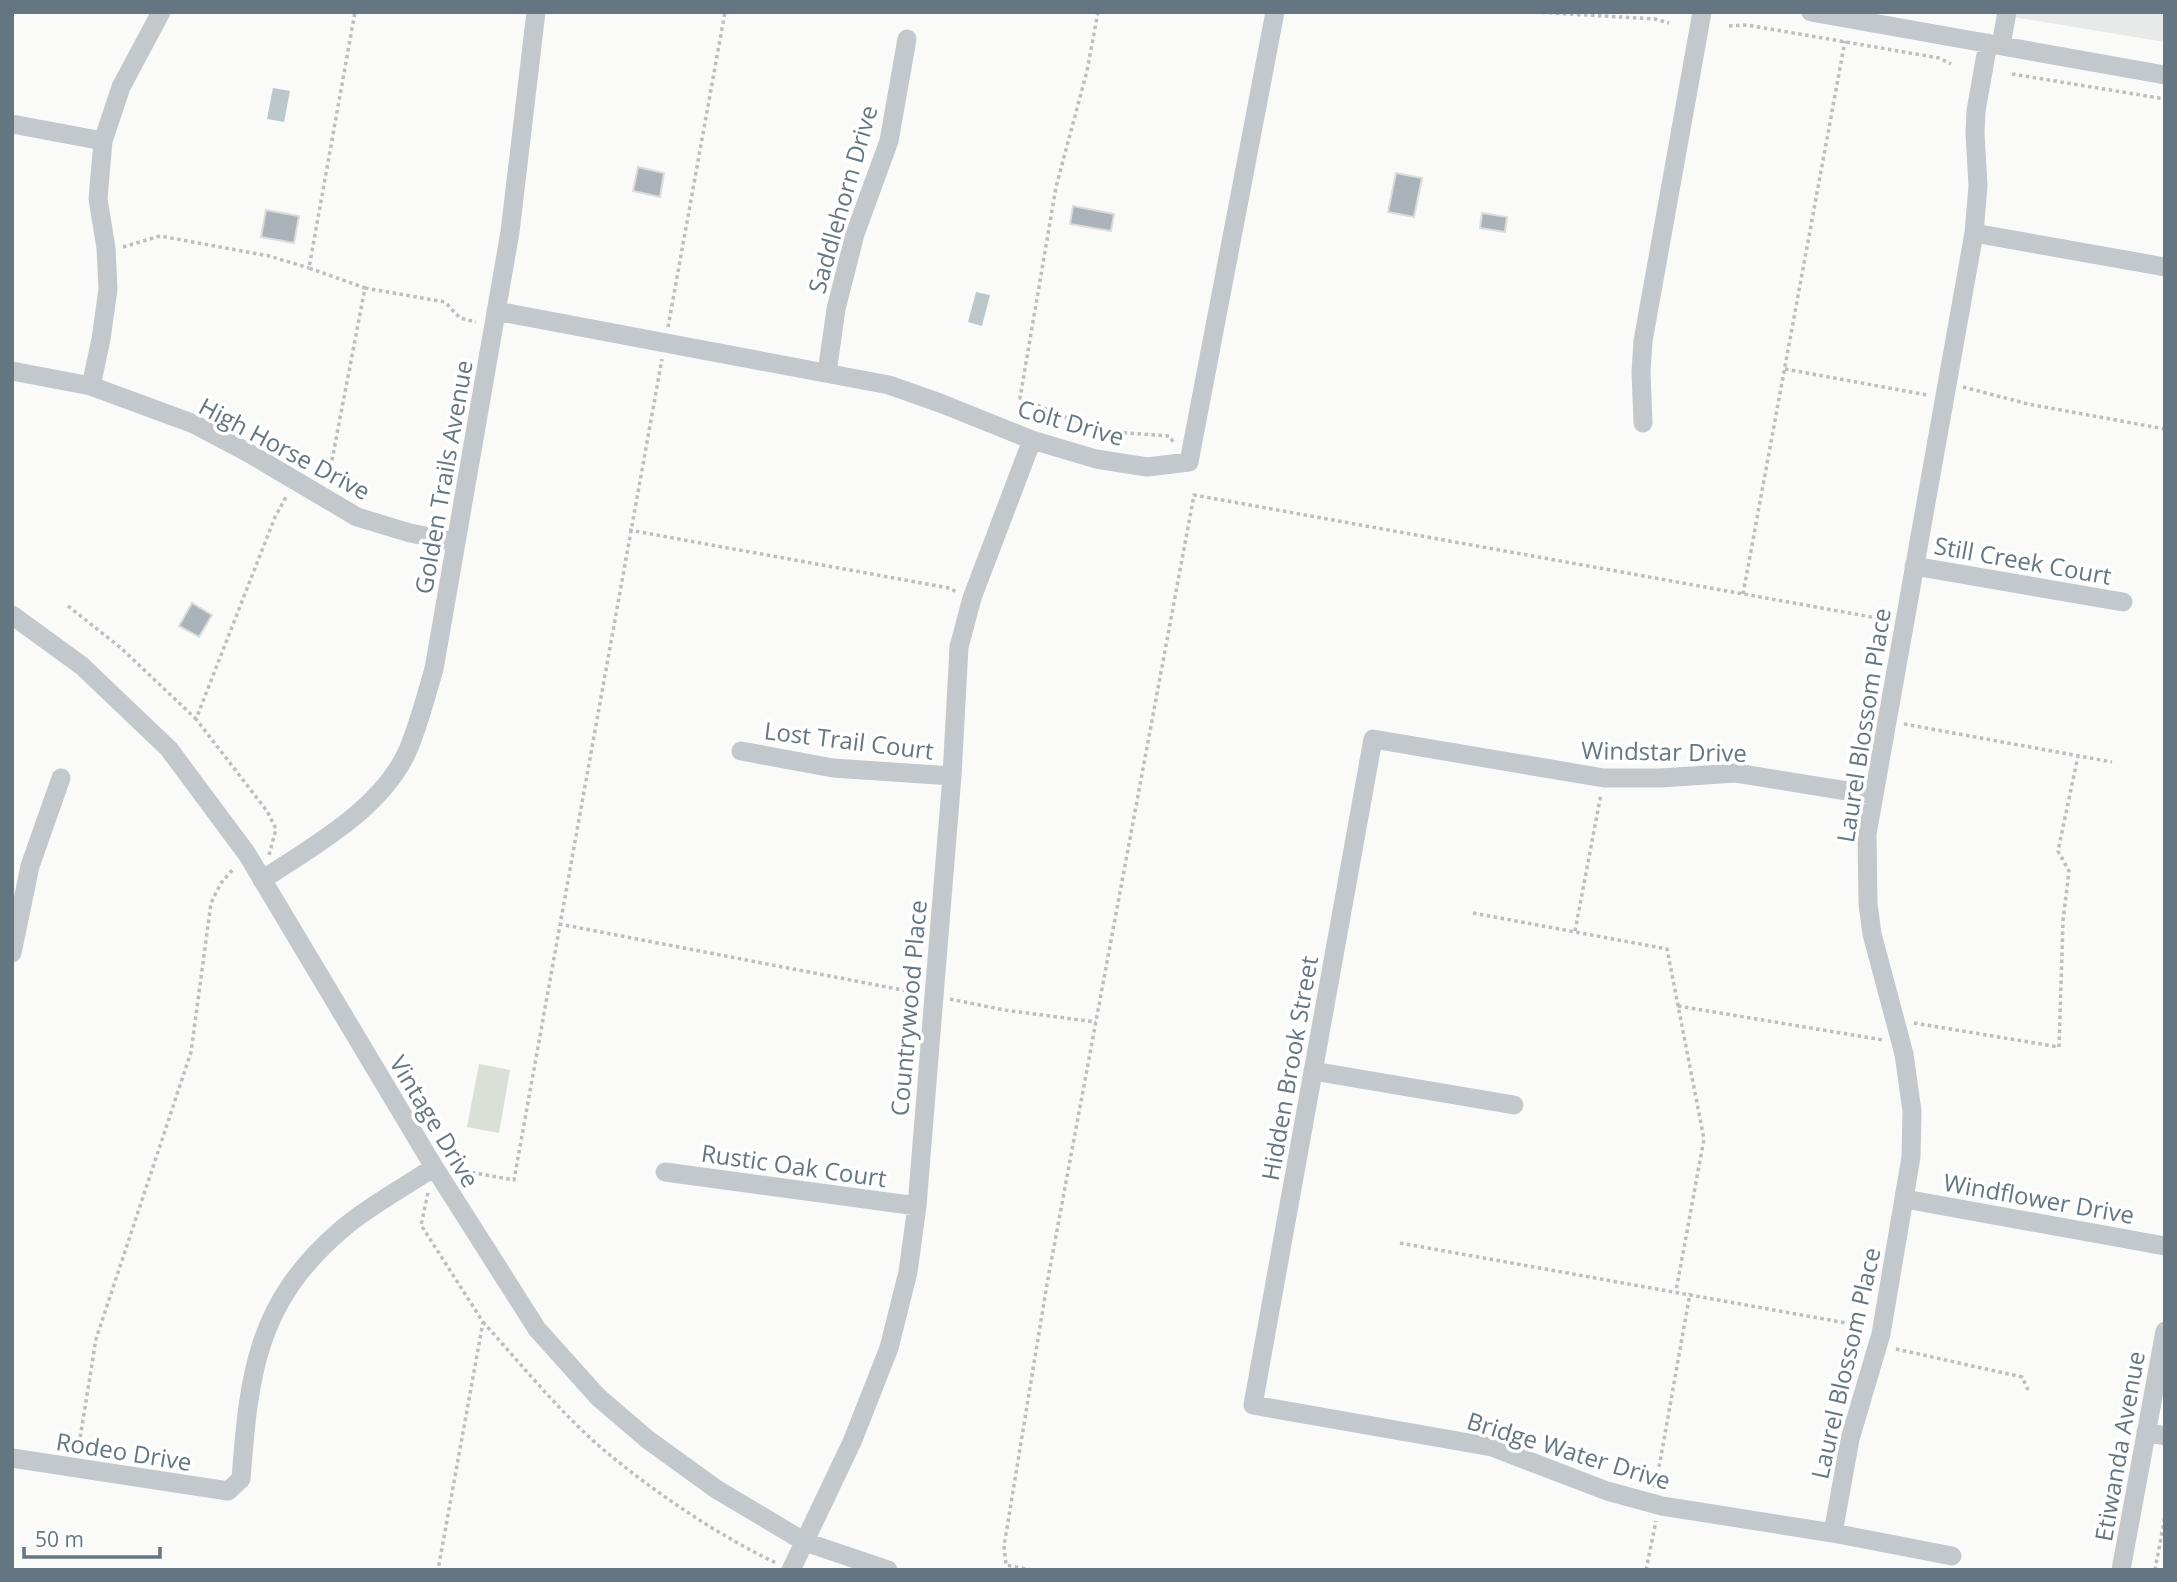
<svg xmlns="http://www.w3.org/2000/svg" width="2177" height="1582" font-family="'Open Sans',sans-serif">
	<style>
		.built { fill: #e8e9e9 }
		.green { fill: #dadfd7 }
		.water { fill: #bbc7cb }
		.building { fill: #aab3b9; stroke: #dcdcda; stroke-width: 2 }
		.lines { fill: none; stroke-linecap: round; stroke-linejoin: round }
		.path { stroke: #bbbfc2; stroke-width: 3.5; stroke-dasharray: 3.5 3.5; stroke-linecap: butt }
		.minor { stroke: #c3c8cc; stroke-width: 19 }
		.labels { text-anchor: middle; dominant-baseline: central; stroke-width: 7; stroke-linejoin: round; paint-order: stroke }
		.street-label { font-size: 24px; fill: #657683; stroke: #fff }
	</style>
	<rect width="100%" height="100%" fill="#fafaf8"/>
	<path class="built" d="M1994 12H2165V42L2007 16 1994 14Z"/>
	<path class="green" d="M479 1064 510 1070 499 1133 467 1127Z"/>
	<path class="water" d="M273 88 290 91 284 122 267 119Z
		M976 292 990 295 982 326 968 322Z"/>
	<path class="building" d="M638 167 664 173 660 197 633 191Z
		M1396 173 1422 178 1414 217 1388 212Z
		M1073 206 1114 214 1111 231 1070 224Z
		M266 210 299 216 294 243 261 237Z
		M1482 213 1507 217 1505 232 1480 228Z
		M192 603 212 615 199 637 179 626Z"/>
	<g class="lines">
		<path class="path" d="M1098 12 1087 71 1056 187 1020 398 1072 420 1111 432 1169 436 1174 443
			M1535 12 1655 19 1669 23
			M1729 26 1747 25 1939 58 1951 64
			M2012 74 2165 99
			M123 247 160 236 269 256 309 268
			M365 288 445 302 460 318 476 322
			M668 327 725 12
			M1785 369 1927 395
			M1963 387 2028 404 2165 429
			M328 481 365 288 309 268 355 12
			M629 530 949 588 957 592
			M1743 594 1845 41
			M68 606 121 648 196 719
			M1904 724 2112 762
			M269 855 276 829 267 811 196 719 275 517 286 497
			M1473 913 1667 949 1704 1139 1676 1291
			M559 924 918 993
			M1575 931 1601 794
			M950 999 1004 1010 1096 1022
			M1678 1006 1883 1040
			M1914 1023 2059 1047 2063 921 2069 871 2058 851 2078 756
			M458 1170 514 1180 662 359
			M428 1193 421 1225 483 1322 438 1570
			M1400 1243 1863 1326
			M483 1322C522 1365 560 1413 605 1451 657 1494 716 1534 776 1563
			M1896 1349 2022 1377 2029 1392
			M78 1451 96 1339 191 1052 211 903 221 883 234 868
			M1653 1487 1660 1462 1690 1293
			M1032 1570 1006 1565 1004 1546 1047 1284 1194 495 1888 620
			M1646 1570 1656 1521
			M2155 1570 2165 1516"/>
		<path class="minor" d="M1811 12 2165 75
			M2001 45 2007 12
			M12 124 103 141
			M1974 233 2165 267
			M496 311 889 385 940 403 1032 440 1096 459 1147 467 1189 462 1275 12
			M12 371 91 386 194 424 247 452 357 517 410 533 455 542
			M827 373 836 309 855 234 889 141 907 39
			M91 386 101 339 108 289 106 248 98 199 103 141 121 87 161 12
			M1643 423 1641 372 1643 341 1702 12
			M1914 566 2123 602
			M12 615 82 666 169 749 247 854 434 1167 537 1329 598 1397 647 1439 716 1489 805 1542 888 1570
			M741 751 833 768 952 776
			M1872 795 1736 773 1661 778H1604L1373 739 1253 1405 1492 1447 1607 1491 1662 1506 1833 1533 1952 1556
			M262 880C313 846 382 809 408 750 419 724 426 696 434 669L510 232 536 12
			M12 953 30 866 61 778
			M1313 1071 1514 1105
			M665 1172 917 1206
			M1905 1199 2165 1246
			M2146 1432 2165 1436
			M12 1458 228 1491 241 1479C249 1374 256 1303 341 1230 367 1207 405 1187 434 1167
			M1833 1533 1850 1439 1881 1334 1911 1157 1912 1111 1904 1054 1872 934 1868 904 1867 834 1974 233 1978 186 1975 133 1976 111 1988 43
			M791 1570 852 1442 889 1348 908 1272 917 1206 934 996 952 776 959 647 972 598 1032 440
			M2121 1570 2165 1331"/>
	</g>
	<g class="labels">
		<g class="street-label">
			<text transform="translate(842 199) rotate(-74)">Saddlehorn Drive</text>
			<text transform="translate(1071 422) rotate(16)">Colt Drive</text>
			<text transform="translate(285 448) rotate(28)">High Horse Drive</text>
			<text transform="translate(443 477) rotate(-80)">Golden Trails Avenue</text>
			<text transform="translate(2023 560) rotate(10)">Still Creek Court</text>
			<text transform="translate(1863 725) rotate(-81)">Laurel Blossom Place</text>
			<text transform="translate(849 740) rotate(7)">Lost Trail Court</text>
			<text transform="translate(1664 751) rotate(1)">Windstar Drive</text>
			<text transform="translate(908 1008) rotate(-85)">Countrywood Place</text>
			<text transform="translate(1289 1068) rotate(-80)">Hidden Brook Street</text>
			<text transform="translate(435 1121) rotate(59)">Vintage Drive</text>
			<text transform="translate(794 1165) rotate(8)">Rustic Oak Court</text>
			<text transform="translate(2039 1198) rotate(10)">Windflower Drive</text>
			<text transform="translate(1845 1363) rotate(-77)">Laurel Blossom Place</text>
			<text transform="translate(2119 1446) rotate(-80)">Etiwanda Avenue</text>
			<text transform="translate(1569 1450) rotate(17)">Bridge Water Drive</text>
			<text transform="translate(124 1451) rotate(9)">Rodeo Drive</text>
		</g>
	</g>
	<rect width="2177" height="1582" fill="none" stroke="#657683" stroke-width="28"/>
	<path d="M24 1547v10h136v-10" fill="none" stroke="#657683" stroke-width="3.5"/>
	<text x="35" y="1547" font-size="21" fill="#657683" stroke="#ffffff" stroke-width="5" paint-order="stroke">50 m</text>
</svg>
